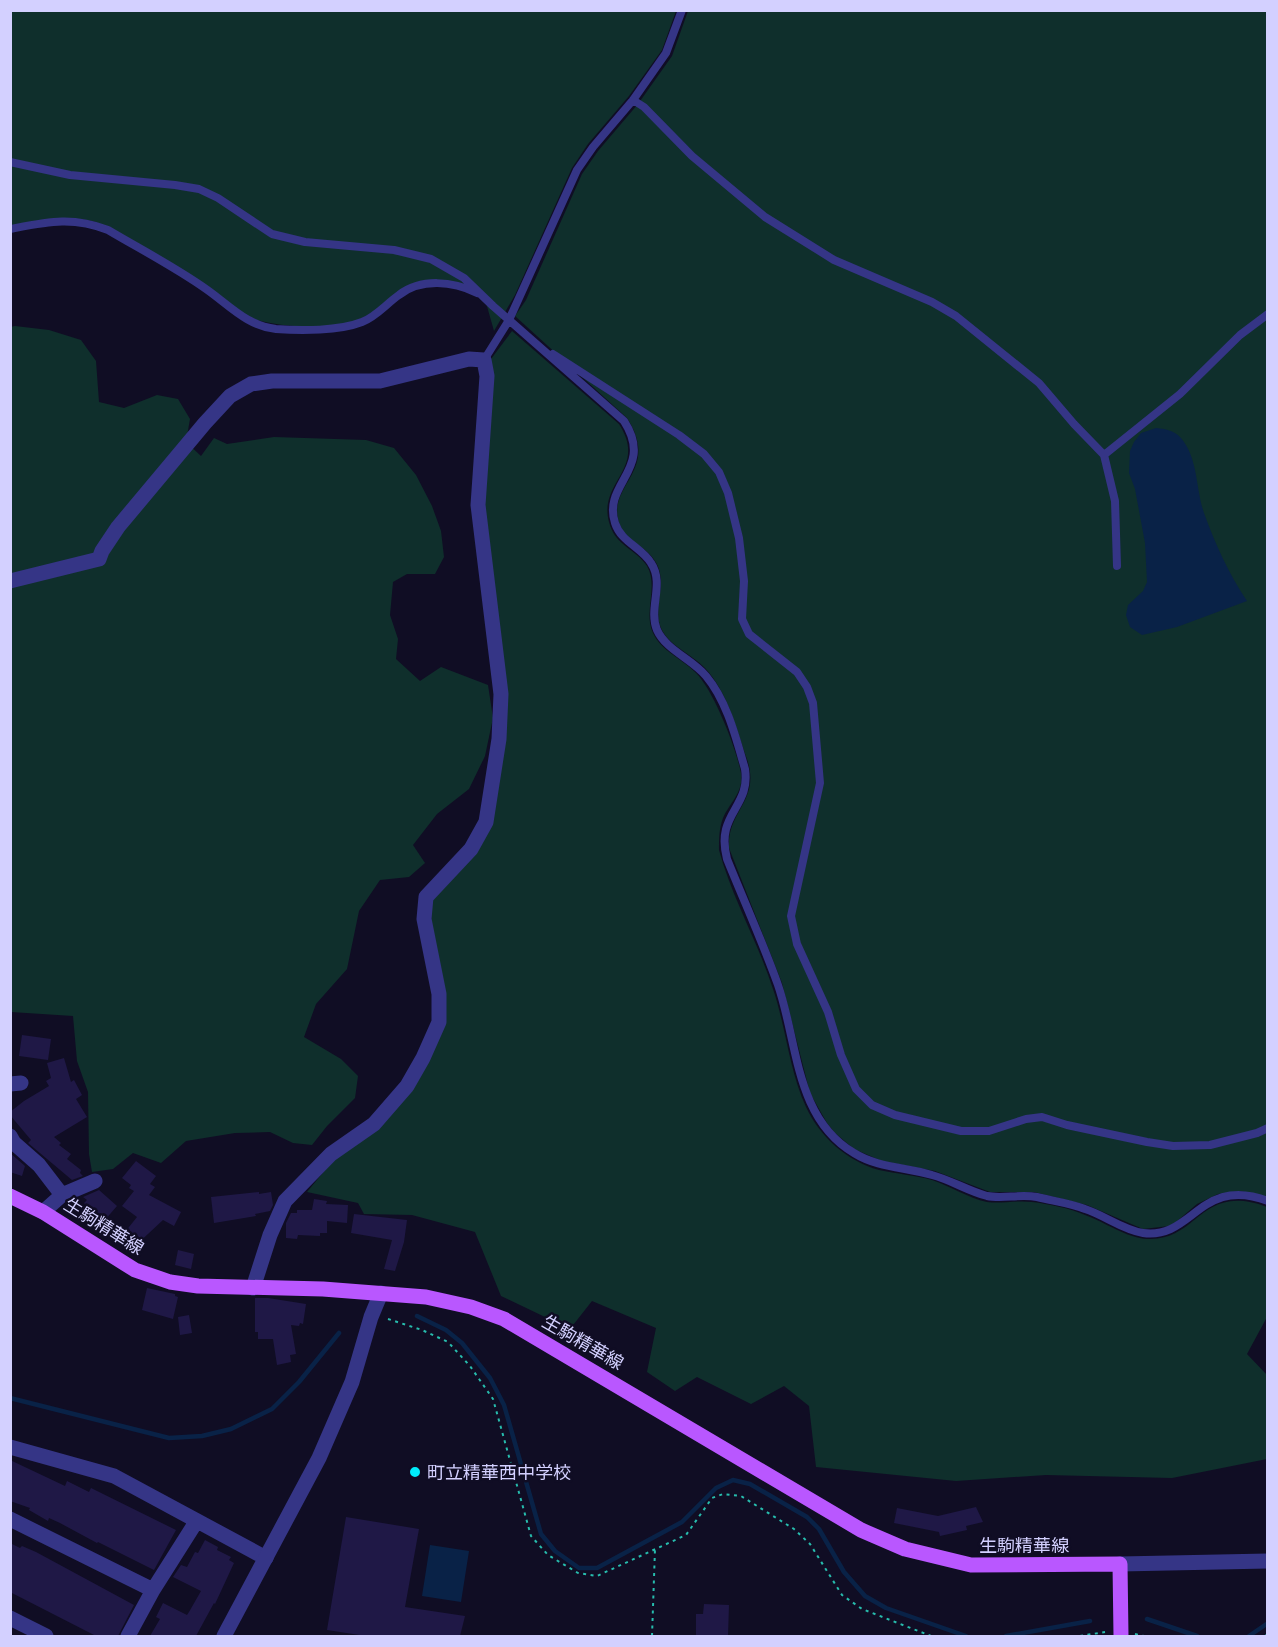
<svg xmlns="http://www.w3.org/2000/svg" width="1278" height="1647" font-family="'Work Sans','Noto Sans JP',sans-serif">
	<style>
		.green { fill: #0f2f2c }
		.water { fill: #092247 }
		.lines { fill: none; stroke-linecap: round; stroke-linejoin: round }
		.stream { stroke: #092247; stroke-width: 4.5 }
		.building { fill: #1f1846 }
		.path { stroke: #27bcad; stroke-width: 2; stroke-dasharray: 3 4.5; stroke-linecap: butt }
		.service { stroke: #353586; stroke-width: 8 }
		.minor { stroke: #353586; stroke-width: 15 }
		.tertiary { stroke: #353586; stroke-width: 15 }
		.primary { stroke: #b957ff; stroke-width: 15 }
		.poi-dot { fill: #00ecfb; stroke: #100d24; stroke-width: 2 }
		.labels { text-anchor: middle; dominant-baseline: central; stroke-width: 5; stroke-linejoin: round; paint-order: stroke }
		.street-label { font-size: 18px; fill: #d3d0ff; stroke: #100d24 }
		.poi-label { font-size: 18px; fill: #d3d0ff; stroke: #100d24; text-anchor: start }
	</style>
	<rect width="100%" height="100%" fill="#100d24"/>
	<path class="green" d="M11 11H676L662 50 629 96 588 144 572 168 515 295 494 331 483 292 422 282C400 295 379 312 355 321 330 331 274 327 250 318L96 222C66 215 40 220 11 226Z
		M688 11H1267V1197L1240 1191 1218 1194 1197 1204 1176 1222 1169 1226 1143 1229 1087 1205 1034 1192H990L935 1171 882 1161 854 1149 835 1133 827 1123 810 1093 782 983 729 848C727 810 761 801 747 759 736 728 728 693 705 668 692 654 669 646 661 628 652 606 669 582 655 561 646 546 626 541 620 525 604 485 662 472 627 418L515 316 526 300 582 174 598 151 638 104 672 56Z
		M15 326 49 330 81 340 96 361 99 402 124 408 157 395 178 399 190 419 186 442 201 456 214 438 227 444 274 437 366 440 394 448 416 475 432 506 441 531 444 557 435 574H407L393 582 390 615 398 639 396 659 420 681 441 667 488 685 493 718 485 756 469 789 437 814 413 845 425 863 409 877 380 880 359 911 347 969 316 1004 304 1037 341 1059 358 1076 355 1098 327 1126 312 1145 293 1143 270 1132 235 1133 186 1141 161 1163 133 1153 113 1169 92 1172 89 1154 88 1092 77 1061 73 1016 11 1012 10 327Z
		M512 331 619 424C648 469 598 481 609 522 615 546 635 548 647 566 659 587 643 611 653 633 661 651 683 659 696 673 714 691 736 748 741 773 744 792 730 802 723 818 719 829 719 839 719 850 732 898 758 942 773 989 786 1027 789 1070 806 1107 820 1137 847 1161 879 1170 896 1174 915 1175 932 1180 950 1186 968 1198 987 1202 1001 1204 1017 1200 1032 1202 1049 1204 1069 1208 1085 1215 1105 1222 1126 1238 1148 1239 1199 1241 1200 1182 1267 1207V1317L1247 1354 1267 1375V1459L1172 1478 1046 1475 956 1481 816 1467 809 1406 784 1386 751 1404 697 1377 675 1391 647 1372 656 1328 592 1301 570 1329 501 1296 475 1232 412 1215 364 1214 358 1203 307 1192 335 1158 378 1128 444 1023 430 918 432 899 475 852 499 784 483 505 491 359Z"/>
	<path class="water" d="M1156 428C1167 429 1177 431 1184 442 1198 462 1196 490 1204 513 1215 544 1229 574 1247 601L1177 627 1142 635 1130 627 1126 615 1128 605 1143 591 1147 582 1145 543 1135 489 1129 473 1130 451 1134 442 1141 433Z
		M430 1545 469 1551 461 1602 422 1596Z"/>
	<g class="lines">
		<path class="stream" d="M417 1316 446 1330 462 1343 490 1378 504 1405 541 1534 555 1551 579 1568H597L682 1522 716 1488 733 1480 750 1484 807 1517 819 1529 844 1572 865 1596 886 1608 966 1636
			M10 1398 169 1438 202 1436 231 1429 272 1409 299 1382 339 1333
			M1147 1619 1197 1636
			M1006 1636 1090 1621
			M1249 1636 1268 1623"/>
	</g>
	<path class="building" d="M22 1035 51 1039 48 1060 19 1056Z
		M64 1058 71 1082 74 1080 82 1095 76 1099 87 1117 54 1137 61 1143 59 1145 71 1154 67 1159 81 1170 80 1173 83 1176 72 1180 28 1143 31 1140 10 1115V1112L24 1101 49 1086 46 1081 51 1078 47 1063Z
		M10 1153 25 1166 22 1176 10 1172Z
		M136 1161 156 1176 150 1184 155 1187 149 1195 181 1212 174 1226 163 1220 134 1247 121 1237 137 1217 122 1206 134 1191 129 1188 131 1185 122 1178Z
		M99 1190 117 1206 104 1221 84 1203 87 1200 83 1197Z
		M259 1192V1194L271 1192 273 1205 270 1211 255 1214 256 1216 214 1223 211 1197Z
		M314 1199 327 1201 326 1204 348 1205 347 1223 327 1221V1233H320V1236L298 1235 297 1239 286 1238V1223L291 1213H297V1210H312Z
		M354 1214 407 1220 404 1242 395 1271 384 1269 392 1240 351 1233Z
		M178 1250 194 1254 191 1269 175 1265Z
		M147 1288 175 1294V1296L178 1297 173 1319 142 1310Z
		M255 1298H268L306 1304 303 1324 300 1323 299 1326 291 1325 296 1354 290 1355 291 1362 277 1365 273 1339H258V1332H255Z
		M189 1315 192 1333 180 1335 178 1317Z
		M10 1460 65 1486 67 1481 89 1492 91 1488 176 1530 154 1570 98 1542 97 1543 60 1523 49 1518 48 1521 29 1510 30 1508 10 1501Z
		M976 1507 983 1522 966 1526 967 1530 940 1536 939 1532 894 1523 897 1508 938 1516Z
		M346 1517 419 1529 405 1607 465 1616 460 1636H366L327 1630Z
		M205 1540 218 1547 217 1550 231 1557 229 1560 234 1563 215 1604 214 1603 196 1636H150L160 1619 156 1617 163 1603 187 1615 189 1612 201 1591 173 1577 181 1565 187 1567 195 1552 198 1553Z
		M10 1543 20 1548 22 1546 36 1552 134 1605 118 1636H96L10 1592Z
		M704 1604 729 1605 728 1636H696V1614H703Z"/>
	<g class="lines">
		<path class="path" d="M388 1319 422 1330 448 1342 470 1366 493 1399 531 1536 548 1555 578 1573 597 1576 686 1535 712 1498 723 1494 741 1496 794 1529 810 1544 842 1595 862 1609 931 1636
			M1135 1634 1144 1636
			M652 1636 655 1549
			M1080 1636 1105 1632
			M1265 1636 1268 1634"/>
		<path class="service" d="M633 100 644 107 692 156 765 217 834 260 932 302 956 316 1039 383 1074 424 1104 455 1115 501 1117 566
			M10 162 70 175 175 185 199 189 218 198 272 234 305 242 394 250 431 259 464 278 493 306 624 421C655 469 602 483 615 523 621 542 641 547 651 563 665 584 648 608 657 630 666 650 692 659 706 676 727 701 736 738 745 769 751 808 715 813 727 859 744 901 763 943 778 985 798 1043 795 1118 854 1153 878 1168 906 1167 932 1175 951 1180 968 1191 987 1196 1002 1199 1020 1194 1037 1197 1053 1201 1070 1203 1085 1209 1104 1215 1123 1230 1143 1233 1193 1240 1200 1175 1268 1201
			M10 229C47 222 72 216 108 230 140 249 175 267 206 289 229 305 247 326 276 329 301 331 339 331 362 322 377 316 386 304 399 295 421 278 453 281 477 293
			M553 354 679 435 704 454 719 472 728 493 739 538 744 581 742 619 749 634 797 672 807 687 813 703 820 783 791 916 797 944 828 1012 841 1055 856 1089 872 1105 895 1115 961 1131H989L1026 1119 1042 1117 1067 1125 1147 1142 1173 1146 1210 1145 1257 1133 1268 1128
			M484 360 509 320 577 170 593 147 633 100 666 53 682 10
			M1104 455 1180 394 1240 335 1268 314"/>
		<path class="minor" d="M10 581 99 559 102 551 118 527 205 423 230 396 251 384 272 381H380L469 359 484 360 487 376 478 505 501 694 499 739 486 822 471 849 426 897 424 919 439 994V1022L423 1058 407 1086 374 1124 331 1154 285 1201 270 1235 253 1288
			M10 1084 21 1083
			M10 1136 14 1143 39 1165 62 1195
			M43 1212 62 1195 95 1181
			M10 1447 114 1476 266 1558
			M10 1519 153 1590
			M10 1618 46 1636
			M128 1636 153 1590 196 1522"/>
		<path class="tertiary" d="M1120 1564 1268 1561
			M224 1636 319 1458 352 1382 371 1317 381 1293"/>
		<path class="primary" d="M10 1196 43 1212 135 1270 170 1282 198 1286 323 1289 426 1297 471 1307 504 1319 861 1530 905 1549 971 1565 1120 1564 1121 1636"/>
	</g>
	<circle class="poi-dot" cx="415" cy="1472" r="6"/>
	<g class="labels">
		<g class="street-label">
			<text transform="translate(104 1226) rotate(32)">生駒精華線</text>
			<text transform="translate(583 1342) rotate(30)">生駒精華線</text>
			<text x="1024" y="1545">生駒精華線</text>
		</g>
		<g class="poi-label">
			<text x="427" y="1472">町立精華西中学校</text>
		</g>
	</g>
	<rect width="1278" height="1647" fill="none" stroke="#d3d0ff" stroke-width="24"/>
</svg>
